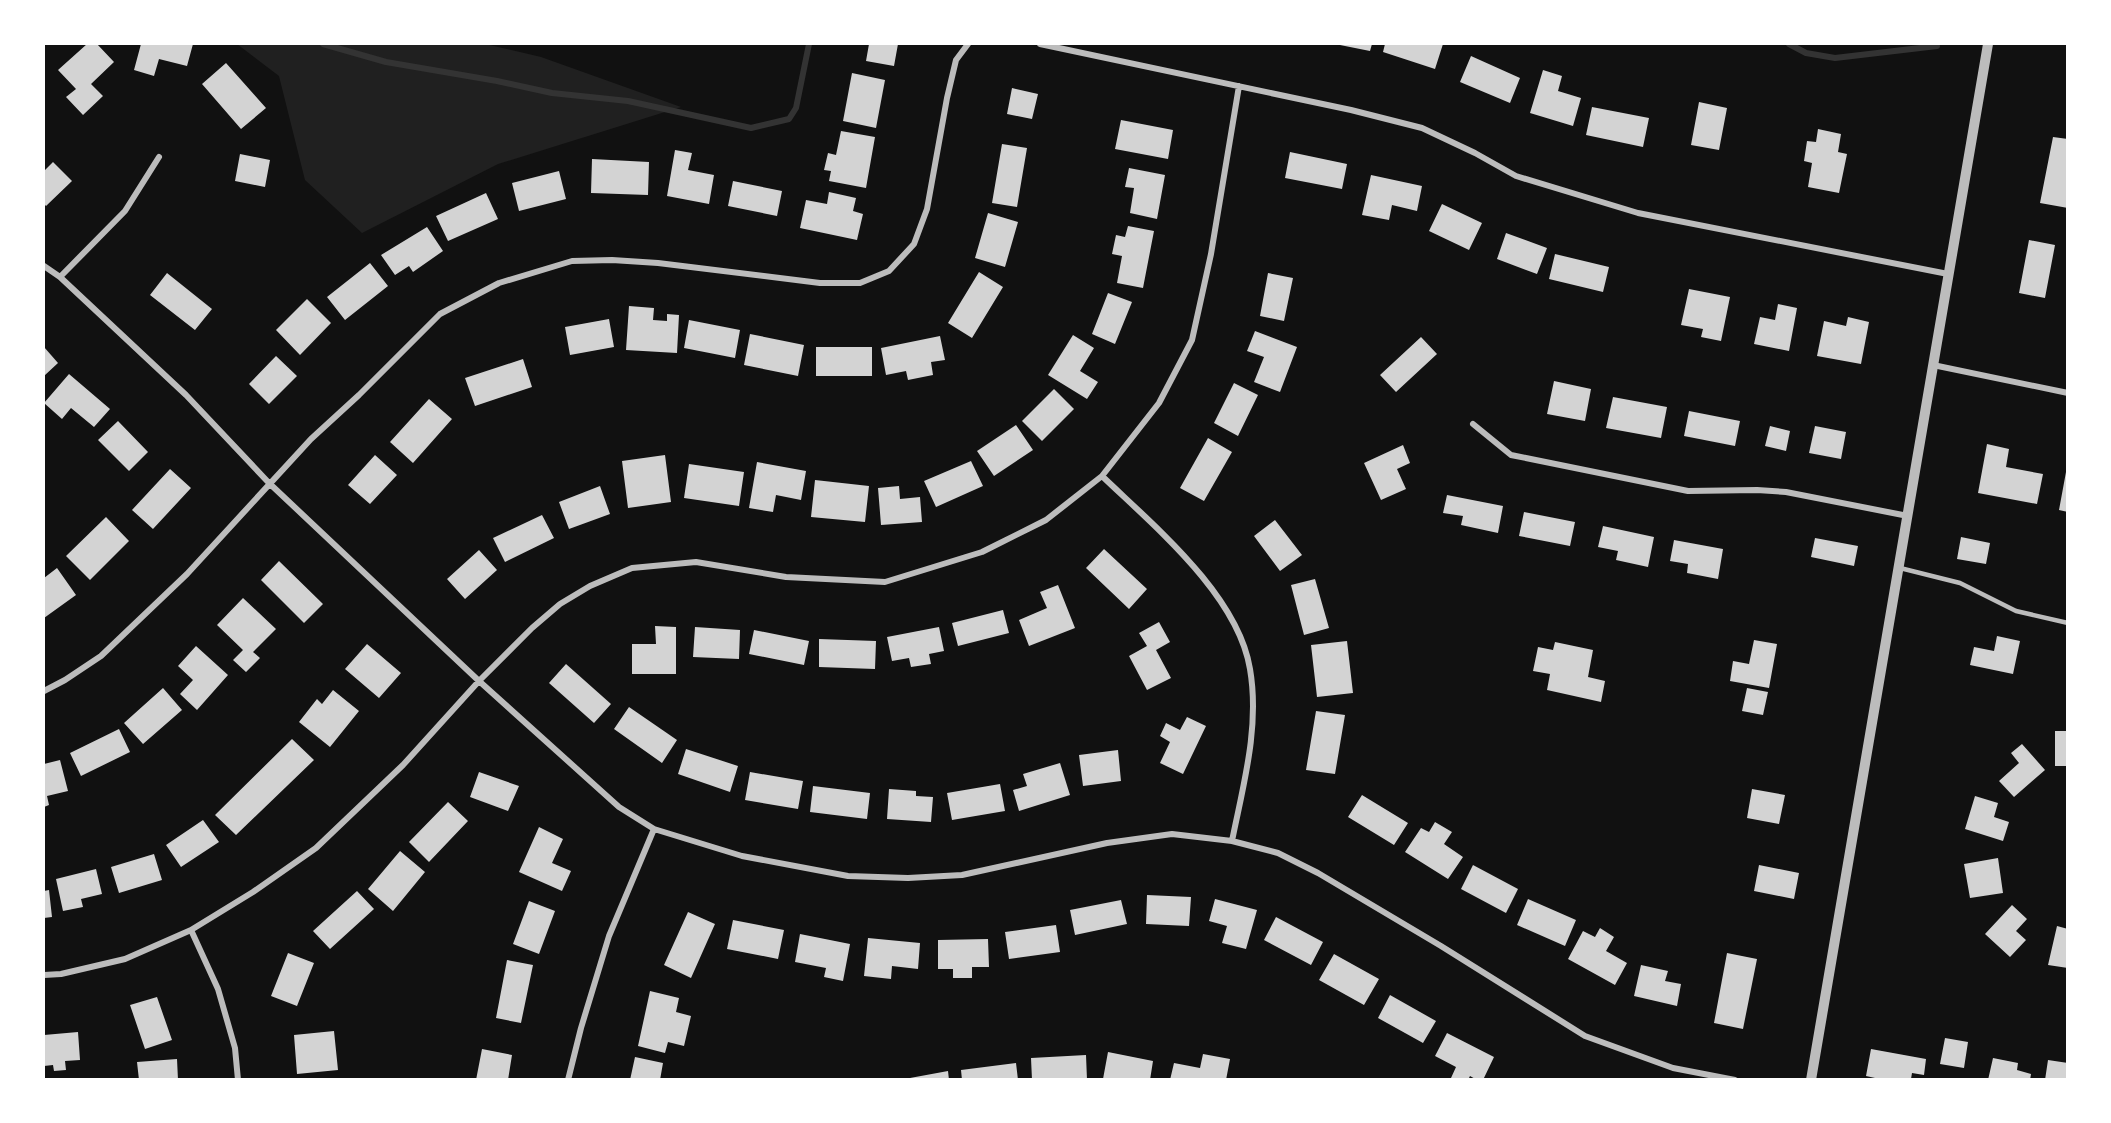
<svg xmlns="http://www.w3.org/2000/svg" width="2111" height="1123" font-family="'PT Serif',serif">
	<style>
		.green { fill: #202020 }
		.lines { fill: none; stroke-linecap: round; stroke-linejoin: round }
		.stream { stroke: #333; stroke-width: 6 }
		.building { fill: #d3d3d3 }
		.service { stroke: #bcbcbc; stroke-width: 4.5 }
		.minor { stroke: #bcbcbc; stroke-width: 6 }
		.tertiary { stroke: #bcbcbc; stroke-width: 10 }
	</style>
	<rect width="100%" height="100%" fill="#111"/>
	<path class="green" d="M237 44H485L541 57 681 107 498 164 362 233 305 180 279 76Z"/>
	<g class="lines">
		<path class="stream" d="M323 44 386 62 497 81 552 93 628 101 751 128 789 119 796 108 809 44
			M1789 44 1806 53 1835 58 1937 46"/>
	</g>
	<path class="building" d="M87 44H97L114 62 91 84 103 96 83 115 66 97 76 89 58 70Z
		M141 44H193L187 66 159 59 154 76 134 70Z
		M869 44H898L894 66 866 61Z
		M1385 44H1443L1435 69 1383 52Z
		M1340 45V44H1372L1370 51Z
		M1471 56 1520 78 1510 103 1460 82Z
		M226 63 266 108 241 129 202 84Z
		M1543 70 1562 76 1558 91 1581 98 1573 126 1530 113Z
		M852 73 885 80 876 128 843 121Z
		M1012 88 1038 94 1032 119 1007 114Z
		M1699 102 1727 108 1719 150 1691 145Z
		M1592 107 1649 118 1643 147 1586 135Z
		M1121 120 1173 130 1168 159 1115 149Z
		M1818 129 1841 134 1838 152 1847 154 1839 193 1808 187 1812 163 1804 161 1807 141 1816 142Z
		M841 131 875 137 866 188 829 181 831 171 824 170 828 153 836 155Z
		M2053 137 2068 139V208L2040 203Z
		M1002 144 1027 148 1017 207 992 203Z
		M675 150 692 153 688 170 714 175 709 204 667 196Z
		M1290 152 1347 164 1342 189 1285 178Z
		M240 154 270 160 265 187 235 181Z
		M592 159 649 162 648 195 591 193Z
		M53 162 72 181 46 206 44 204V171Z
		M1129 168 1165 175 1157 219 1130 213 1134 188 1125 187Z
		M559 171 566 199 519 211 512 183Z
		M1371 175 1422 186 1417 211 1392 205 1389 220 1362 215Z
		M733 181 782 191 777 216 728 206Z
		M829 192 856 198 853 211 863 214 857 240 800 228 806 200 827 204Z
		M486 193 498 219 448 241 436 216Z
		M1442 204 1482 223 1469 250 1429 231Z
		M988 213 1018 222 1005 267 975 258Z
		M1128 226 1154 231 1143 288 1117 283 1122 256 1112 254 1116 235 1125 237Z
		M427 227 443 251 413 272 409 266 395 275 381 255Z
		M1506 233 1547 248 1537 274 1497 259Z
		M2029 240 2055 245 2045 298 2019 293Z
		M1555 254 1609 267 1603 292 1549 279Z
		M370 263 388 286 345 320 327 297Z
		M979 272 1003 287 972 338 948 323Z
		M167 273 212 309 195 330 150 295Z
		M1268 273 1293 278 1284 321 1260 316Z
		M1689 289 1730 297 1721 341 1701 337 1703 329 1681 325Z
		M1108 293 1132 302 1115 344 1092 334Z
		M307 299 331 323 300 355 276 330Z
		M1778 304 1797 308 1789 351 1754 344 1760 317 1775 320Z
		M629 306 654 308 653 320 667 321V314L679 315 677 353 626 350Z
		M1848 317 1869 322 1861 364 1817 356 1824 321 1846 326Z
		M609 319 614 347 570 355 565 327Z
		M689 320 740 330 735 358 684 348Z
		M1255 331 1297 347 1280 392 1254 382 1264 357 1247 351Z
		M750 334 804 345 798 376 744 365Z
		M1073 335 1094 348 1080 371 1098 382 1087 399 1048 375Z
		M940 336 945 360 931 362 933 375 908 380 906 371 886 375 881 348Z
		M1421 337 1437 354 1396 392 1380 375Z
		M44 347 58 363 44 376Z
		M816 347H872V376H816Z
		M276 356 297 376 269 404 249 384Z
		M523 359 532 387 475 406 465 378Z
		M69 374 110 409 94 427 71 408 62 419 44 403Z
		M1554 381 1591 389 1585 421 1547 414Z
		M1234 383 1258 395 1238 436 1214 423Z
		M1054 389 1074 409 1042 441 1022 421Z
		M1613 397 1667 407 1661 438 1606 428Z
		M429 399 452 419 413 463 390 442Z
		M1689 411 1740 421 1735 446 1684 436Z
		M118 421 148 452 129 471 98 440Z
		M1016 425 1033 450 994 476 977 451Z
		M1770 426 1790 431 1786 451 1765 446Z
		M1815 426 1846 432 1841 459 1809 453Z
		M1208 438 1232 452 1204 501 1180 488Z
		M1987 444 2009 449 2006 467 2043 474 2037 504 1978 493Z
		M1403 445 1410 463 1397 469 1406 489 1381 500 1364 463Z
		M375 455 397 475 370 504 348 485Z
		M665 455 671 502 628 508 622 461Z
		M971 461 983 486 936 507 924 481Z
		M757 462 806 471 801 500 776 495 773 512 749 508Z
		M689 464 744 472 739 506 684 498Z
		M170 469 191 488 153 529 132 510Z
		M2066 472H2068V512L2059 510Z
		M815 480 869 486 865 522 811 517Z
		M600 486 610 514 569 529 559 502Z
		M899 486 900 499 920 497 922 522 881 525 878 488Z
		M1447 495 1503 506 1498 533 1461 525 1463 516 1443 513Z
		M1524 512 1575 522 1570 546 1519 536Z
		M542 515 554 538 505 562 493 538Z
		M106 517 129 541 90 580 66 556Z
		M1275 520 1302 555 1280 571 1254 536Z
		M1603 526 1654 537 1648 567 1616 560 1618 551 1598 547Z
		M1961 537 1990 543 1986 564 1957 559Z
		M1815 538 1858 546 1854 566 1811 557Z
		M1674 540 1723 549 1718 579 1687 573 1688 564 1670 561Z
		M1104 549 1147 589 1129 609 1086 568Z
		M479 550 497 570 465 599 447 579Z
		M279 561 323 604 304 623 261 580Z
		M57 568 76 595 44 618V578Z
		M1315 579 1329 628 1304 635 1291 585Z
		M1058 585 1075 628 1029 646 1019 620 1047 608 1040 592Z
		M243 598 276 629 253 652 260 658 246 672 233 660 243 650 217 625Z
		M1003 610 1009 633 958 646 952 623Z
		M1159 622 1170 642 1156 650 1171 678 1147 690 1129 656 1147 646 1139 633Z
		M655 626 676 627V674H632V644H656Z
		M695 627 740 630 739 659 693 657Z
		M939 627 944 651 929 654 931 664 911 667 909 658 892 661 887 637Z
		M754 630 809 641 804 665 749 654Z
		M1997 636 2020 641 2013 674 1970 665 1974 647 1994 651Z
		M819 639 876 641 875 669 819 667Z
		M1754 640 1777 644 1769 688 1730 681 1733 661 1749 664Z
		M1347 641 1353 693 1317 697 1311 645Z
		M1555 642 1593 650 1588 677 1605 681 1601 702 1547 690 1550 674 1533 671 1538 647 1553 650Z
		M367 644 401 673 379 698 345 669Z
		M196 646 228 675 197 710 180 694 193 680 178 666Z
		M566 664 611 704 594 723 549 683Z
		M163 688 182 710 143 744 124 723Z
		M1747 688 1768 692 1763 715 1742 711Z
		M333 690 359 711 330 747 299 722 317 699 322 704Z
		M629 707 677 740 662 763 614 729Z
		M1316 711 1345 715 1335 774 1306 770Z
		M1187 717 1206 726 1183 774 1160 763 1170 742 1160 736 1166 723 1180 730Z
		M119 729 130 752 81 776 70 753Z
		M2055 731H2068V766H2055Z
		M292 739 314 760 236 835 215 815Z
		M2022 744 2045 770 2014 797 1999 781 2019 763 2011 753Z
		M686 749 738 766 730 792 678 774Z
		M1118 750 1121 781 1083 786 1079 755Z
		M60 760 68 791 47 796 49 805 44 807V764Z
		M1060 763 1070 795 1019 811 1013 790 1027 786 1023 774Z
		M479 772 519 786 508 811 470 797Z
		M750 772 803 781 798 809 745 800Z
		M1000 784 1005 811 952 820 947 793Z
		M813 786 870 793 867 819 810 812Z
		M889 789 916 791V796L933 797 931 822 887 819Z
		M1752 789 1785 795 1779 824 1747 818Z
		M1362 795 1408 823 1394 845 1348 817Z
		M1975 796 1998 803 1994 817 2009 822 2003 841 1965 829Z
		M448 802 468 821 429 862 409 842Z
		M203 820 219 842 181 867 166 845Z
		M1435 822 1452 832 1444 844 1463 857 1448 879 1405 852 1421 828 1429 832Z
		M539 827 563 839 552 863 571 871 562 891 519 872Z
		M400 851 425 872 393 911 368 889Z
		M154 854 162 880 119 893 111 867Z
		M1998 858 2003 893 1970 898 1964 864Z
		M1473 865 1518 889 1506 913 1461 889Z
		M1759 865 1799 873 1794 899 1754 891Z
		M96 869 102 894 81 899 83 907 63 911 56 879Z
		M49 890 52 917 44 918V891Z
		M357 891 374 909 330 949 313 931Z
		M1147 895 1191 897 1189 926 1146 924Z
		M1215 899 1257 910 1246 949 1222 943 1227 926 1209 921Z
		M1528 899 1576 920 1565 946 1517 925Z
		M1121 900 1127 924 1075 935 1070 910Z
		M529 901 555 911 539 954 513 944Z
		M2012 905 2027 919 2016 931 2026 940 2010 957 1985 934Z
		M688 912 715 924 691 978 664 965Z
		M1276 917 1323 942 1311 965 1264 940Z
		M733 920 784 930 778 959 727 949Z
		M1056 925 1060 952 1009 959 1005 932Z
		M2057 926 2068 929V968L2048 965Z
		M1600 928 1614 937 1606 951 1627 963 1615 985 1568 959 1583 931 1595 937Z
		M800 934 850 944 843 981 824 977 826 968 795 962Z
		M868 938 920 943 918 969 892 966 891 979 864 976Z
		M988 939 989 967H972V978H953V969H938V940Z
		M288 953 314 963 297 1006 271 996Z
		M1727 953 1757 959 1743 1029 1714 1023Z
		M1334 954 1379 979 1364 1005 1319 980Z
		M507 960 533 965 521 1023 496 1018Z
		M1641 965 1668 971 1665 981 1681 984 1677 1006 1634 996Z
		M650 991 679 998 676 1012 691 1016 684 1046 668 1042 665 1053 638 1046Z
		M1390 995 1436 1021 1423 1043 1378 1018Z
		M157 997 172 1040 145 1049 130 1005Z
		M334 1031 338 1070 297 1074 294 1035Z
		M78 1032 80 1060 65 1061 66 1070 54 1071 53 1065 44 1066V1035Z
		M1447 1033 1494 1057 1483 1080H1477L1470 1076 1468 1080 1451 1078 1456 1067 1435 1056Z
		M1945 1038 1968 1042 1964 1068 1940 1064Z
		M482 1049 512 1055 508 1080H476Z
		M1871 1049 1926 1059 1924 1075 1912 1073 1911 1079 1903 1078V1080H1884L1866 1076Z
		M1108 1052 1153 1061 1150 1080 1103 1079Z
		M1203 1054 1230 1059 1226 1080H1170L1174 1063 1200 1068Z
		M1086 1055 1087 1080H1032L1031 1058Z
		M635 1057 663 1063 660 1080H630Z
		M1993 1058 2018 1063 2017 1070 2031 1074 2030 1080H1988Z
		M177 1059 178 1080H139L137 1062Z
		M2048 1060 2068 1063V1080H2045Z
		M1016 1063 1018 1080H962L961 1070Z
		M948 1071 949 1080H910V1078Z"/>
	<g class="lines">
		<path class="service" d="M1900 568 1960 583 2016 611 2068 623"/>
		<path class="minor" d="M1040 44 1351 110 1422 128 1475 153 1516 176 1638 213 1948 274
			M44 266 60 277 186 395 269 483 479 681 619 807 654 829 742 856 848 876 908 878 962 875 1107 843 1172 834 1232 841 1278 853 1318 873 1441 946 1585 1036 1673 1068 1735 1080
			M60 277 125 211 159 157
			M1933 365 2068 393
			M1473 424 1511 455 1688 491 1757 490 1786 492 1908 516
			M1102 476C1154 526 1238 595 1250 669 1260 727 1243 786 1232 841
			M44 691 65 680 101 656 187 574 311 439 359 395 440 314 499 283 572 261 612 260 658 263 820 283H860L889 271 914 244 927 209 947 98 956 60 968 44
			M191 930 218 989 235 1048 238 1080
			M44 975 61 974 125 959 191 930 253 892 316 848 403 765 479 681 532 628 560 604 590 586 632 568 696 562 786 577 885 582 982 552 1046 520 1102 476 1159 403 1192 340 1211 254 1239 86
			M568 1080 581 1028 609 936 654 829"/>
		<path class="tertiary" d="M1811 1080 1988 44"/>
	</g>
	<rect width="2111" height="1123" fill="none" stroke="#ffffff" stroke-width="90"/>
</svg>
